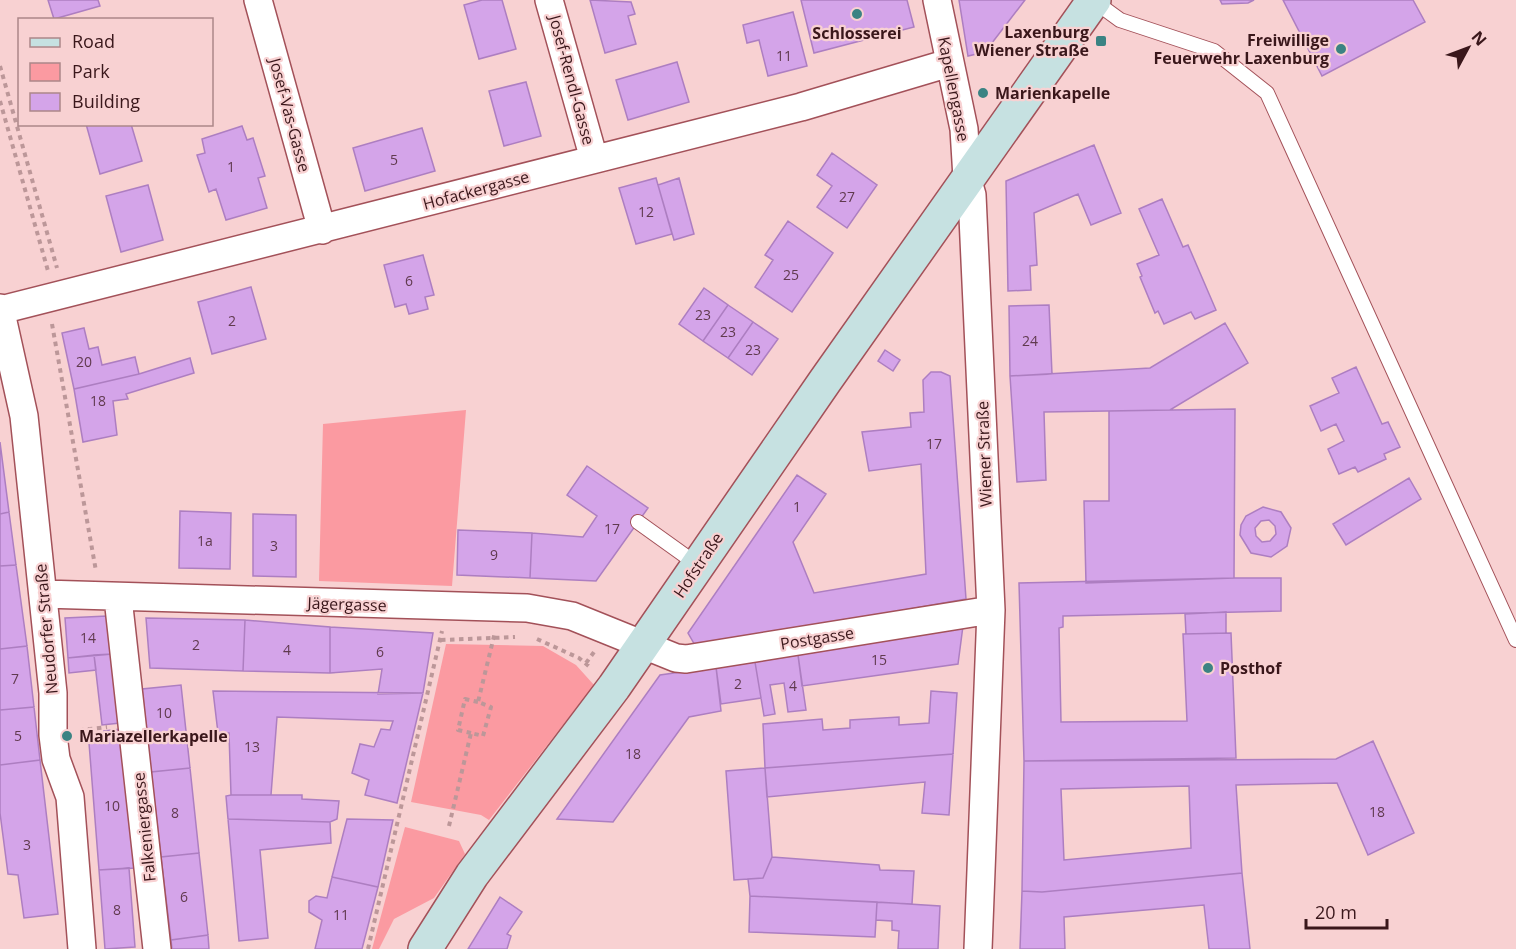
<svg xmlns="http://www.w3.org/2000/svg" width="1516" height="949" font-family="'Open Sans',sans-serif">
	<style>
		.green { fill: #fb9aa1 }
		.building { fill: #d4a4e9; stroke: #ad7ec1; stroke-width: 1.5; fill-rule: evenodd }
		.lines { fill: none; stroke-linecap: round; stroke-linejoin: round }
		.service-casing { stroke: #a35159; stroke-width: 16 }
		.minor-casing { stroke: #a35159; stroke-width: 30 }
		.secondary-casing { stroke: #a35159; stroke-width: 36 }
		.path { stroke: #bc9799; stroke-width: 4; stroke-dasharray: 4.5 4.5; stroke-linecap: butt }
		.service { stroke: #fff; stroke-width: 14 }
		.minor { stroke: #fff; stroke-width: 27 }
		.secondary { stroke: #c6e1e1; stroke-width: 33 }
		.poi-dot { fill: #3b8383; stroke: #f8d1d2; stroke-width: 2 }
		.labels { text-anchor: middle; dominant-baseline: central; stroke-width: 4.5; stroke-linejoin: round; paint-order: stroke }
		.number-label { font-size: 14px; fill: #603a4e }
		.poi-label { font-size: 16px; font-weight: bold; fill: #3a171b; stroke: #f8d1d2; text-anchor: start }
		.street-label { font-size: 16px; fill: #3a171b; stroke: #f8d1d2 }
	</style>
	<rect width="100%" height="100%" fill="#f8d1d2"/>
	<path class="green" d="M466 410 452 586 319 581 323 424Z
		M446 644 543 646 576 665 594 685 489 820 481 815 411 802Z
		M405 827 459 841 465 854 434 898 394 919 379 949H372Z"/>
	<path class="building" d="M48 0H98L100 6 54 19Z
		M482 0H502L516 49 479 59 464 5Z
		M590 0 631 2 635 14 628 16 636 44 605 53Z
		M801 0H907L914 27 814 53Z
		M959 0H1025L985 52 968 56Z
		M1220 0H1254L1248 3 1222 4Z
		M1283 0H1413L1425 22 1322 76Z
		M793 12 807 66 768 76 759 40 747 43 743 25Z
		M677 62 689 102 628 120 616 80Z
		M526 82 541 136 504 146 489 91Z
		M86 124H131L142 161 100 174Z
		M242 126 247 140 253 138 265 176 258 178 267 208 226 220 216 189 209 192 197 155 205 153 202 139Z
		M422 128 435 171 365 191 353 148Z
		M1094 145 1121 213 1091 225 1078 194 1034 213 1037 265 1030 266 1031 290 1008 291 1006 181Z
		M832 153 877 185 847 228 817 207 832 186 817 175Z
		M656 178 672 234 636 244 619 188Z
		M679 178 694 234 674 240 658 185Z
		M148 185 163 240 121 252 106 196Z
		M1162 199 1183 247 1188 245 1216 310 1195 319 1191 312 1164 324 1158 311 1155 313 1140 277 1142 276 1137 264 1159 255 1139 209Z
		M788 221 833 253 792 312 755 287 773 260 765 255Z
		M423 255 434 295 425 297 428 309 409 314 406 304 395 307 384 265Z
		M251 287 266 339 212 354 198 302Z
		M704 288 728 305 703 341 679 324Z
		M728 305 753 322 728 358 703 341Z
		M1049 305 1052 374 1010 376 1009 306Z
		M753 322 778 339 752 375 728 358Z
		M1225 323 1248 363 1170 410 1044 412 1046 480 1017 482 1010 376 1150 368Z
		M84 328 89 349 98 347 102 365 135 357 139 374 74 389 62 333Z
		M885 350 900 360 893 371 878 361Z
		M190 358 194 373 126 394 128 399 113 401 117 435 83 442 74 389 139 374Z
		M1356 367 1382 424 1388 422 1400 447 1384 454 1386 459 1358 472 1355 467 1339 474 1328 449 1344 441 1336 424 1321 431 1310 406 1339 393 1332 378Z
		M931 372H941L950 376 966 599 696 647 688 633 797 475 826 494 793 542 814 593 926 574 921 464 869 471 862 432 911 427 910 413 924 412 923 380Z
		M1235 409 1234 578 1086 583 1084 501H1109V411Z
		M0 442 9 512 0 514Z
		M587 466 648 508 596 581 530 578 532 533 583 537 597 516 567 495Z
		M1409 478 1421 499 1346 545 1333 524Z
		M1263 507 1281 512 1291 528 1287 546 1271 557 1251 553 1240 535 1241 525 1246 516ZM1269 520 1275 526 1276 534 1270 541 1262 542 1256 536 1255 528 1261 521Z
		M180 511 231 513 230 569 179 568Z
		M9 512 16 565 0 566V514Z
		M253 514 296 515V577L253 576Z
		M458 530 532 533 530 578 457 575Z
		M16 565 27 646 0 649V566Z
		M1234 578H1281V611L1063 616V627L1059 628 1061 722 1187 721 1183 634 1231 633 1236 758 1024 761 1019 583Z
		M1226 612V633L1186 634 1185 614Z
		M107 616 112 654 68 658 65 618Z
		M146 618 245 620 243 671 150 668Z
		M245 620 330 627V673L243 671Z
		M963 626 958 664 802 686 798 655Z
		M330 627 433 633 423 693 378 694 382 669 330 673Z
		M27 646 34 707 0 710V649Z
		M112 654 120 723 102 725 94 655Z
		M94 655 96 670 69 673 68 658Z
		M798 655 806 710 788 712 784 683 770 685 775 714 764 716 755 662Z
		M755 662 761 698 721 704 716 667Z
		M716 667 721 711 689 717 613 822 557 819 660 675Z
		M181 685 190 768 151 772 142 689Z
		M213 691 423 693 397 803 365 795 369 780 352 773 360 744 374 747 381 729 390 730 393 721 277 717 271 795H231L229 733H218Z
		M931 691 957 693 953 754 765 768 763 724 822 719 823 730 850 728V720L899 717V725L929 723Z
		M34 707 40 760 0 765V710Z
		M121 729 136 868 99 870 89 743 105 742 104 731Z
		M1373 741 1414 833 1368 855 1337 783 1236 785 1242 873 1042 892 1022 891 1024 761 1336 759ZM1189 786 1191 848 1064 860 1061 789Z
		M953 754 949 815 922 813 925 782 767 797 765 768Z
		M40 760 58 914 24 918 18 875 8 874 0 813V765Z
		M190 768 199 853 161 857 151 772Z
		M765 768 772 857 763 878 734 880 726 771Z
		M231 795H302V799L339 801 337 819 330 822 228 819 226 796Z
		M228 819 330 822 331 843 260 850 268 938 239 941Z
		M347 819 393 820 378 887 332 877Z
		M199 853 208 935 171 940 161 857Z
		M772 857 879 865 880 870 914 871 912 904 750 896 748 879 763 878Z
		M129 868 135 947 105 949 99 870Z
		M1242 873 1250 949H1209L1204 905 1064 917 1065 949H1020L1022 891 1042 892Z
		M332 877 378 887 362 949H315L322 920 309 912V901L316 896 327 898Z
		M750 896 877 902 875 937 749 932Z
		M500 897 522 912 507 934 511 936 507 949H468Z
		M877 902 940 906 938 949H898L899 931 892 930V921L876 920Z
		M208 935 209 949H172L171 940Z"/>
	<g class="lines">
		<g class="service-casing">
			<path id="service" d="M1094 1 1120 20 1214 51 1267 93 1516 640
				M638 522 698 565"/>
		</g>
		<g class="minor-casing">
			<path id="minor" d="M258 0 322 230
				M549 0 594 159
				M937 0 964 129 967 178 972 195 991 610 978 949
				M0 308 24 416 53 693V735L56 759 70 797 82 949
				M1 310 801 107 949 63
				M43 594 527 608 572 616 676 658 686 659 991 610
				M118 598 157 949"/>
		</g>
		<g class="secondary-casing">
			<path id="secondary" d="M425 949 472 875 614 687 825 381 1094 0"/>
		</g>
		<path class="path" d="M0 66 57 268
			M0 101 48 271
			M52 324 96 571
			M537 639 579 658 591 668
			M441 640 515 637
			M586 663 594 652
			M82 733V730L107 727
			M471 733 458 730 465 699 478 702
			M449 826 471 733 483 736 491 707 478 702 495 632
			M368 949 442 631"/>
		<use href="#service" class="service"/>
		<use href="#minor" class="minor"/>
		<use href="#secondary" class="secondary"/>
	</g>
	<g class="poi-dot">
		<circle cx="857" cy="14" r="6"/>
		<rect x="1095" y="35" width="12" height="12" rx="3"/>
		<circle cx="1341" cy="49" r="6"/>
		<circle cx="983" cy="93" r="6"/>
		<circle cx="1208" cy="668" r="6"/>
		<circle cx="67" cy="736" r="6"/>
	</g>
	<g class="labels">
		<g class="number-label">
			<text x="784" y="55">11</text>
			<text x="394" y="159">5</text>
			<text x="231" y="166">1</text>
			<text x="847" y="196">27</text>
			<text x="646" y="211">12</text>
			<text x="791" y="274">25</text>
			<text x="409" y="280">6</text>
			<text x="703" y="314">23</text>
			<text x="232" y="320">2</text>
			<text x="728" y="331">23</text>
			<text x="1030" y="340">24</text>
			<text x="753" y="349">23</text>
			<text x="84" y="361">20</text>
			<text x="98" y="400">18</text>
			<text x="934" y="443">17</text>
			<text x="797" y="506">1</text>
			<text x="612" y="528">17</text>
			<text x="205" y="540">1a</text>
			<text x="274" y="545">3</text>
			<text x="494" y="554">9</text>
			<text x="88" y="637">14</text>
			<text x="196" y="644">2</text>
			<text x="287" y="649">4</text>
			<text x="380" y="651">6</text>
			<text x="879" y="659">15</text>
			<text x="15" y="678">7</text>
			<text x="738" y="683">2</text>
			<text x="793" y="685">4</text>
			<text x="164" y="712">10</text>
			<text x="18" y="735">5</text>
			<text x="252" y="746">13</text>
			<text x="633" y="753">18</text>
			<text x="112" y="805">10</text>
			<text x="1377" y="811">18</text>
			<text x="175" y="812">8</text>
			<text x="27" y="844">3</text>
			<text x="184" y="896">6</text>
			<text x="117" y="909">8</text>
			<text x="341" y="914">11</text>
		</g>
		<g class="poi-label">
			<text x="1089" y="32" text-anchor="end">Laxenburg<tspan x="1089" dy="18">Wiener Straße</tspan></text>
			<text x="857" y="33" text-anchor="middle">Schlosserei</text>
			<text x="1329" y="40" text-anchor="end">Freiwillige<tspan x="1329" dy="18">Feuerwehr Laxenburg</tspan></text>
			<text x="995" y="93">Marienkapelle</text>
			<text x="1220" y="668">Posthof</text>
			<text x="79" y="736">Mariazellerkapelle</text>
		</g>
		<g class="street-label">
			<text transform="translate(572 80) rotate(75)">Josef-Rendl-Gasse</text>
			<text transform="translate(954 89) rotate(79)">Kapellengasse</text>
			<text transform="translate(290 115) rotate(75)">Josef-Vas-Gasse</text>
			<text transform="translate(476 190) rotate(-15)">Hofackergasse</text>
			<text transform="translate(984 454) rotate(-92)">Wiener Straße</text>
			<text transform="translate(698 565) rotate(-56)">Hofstraße</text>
			<text transform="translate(347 604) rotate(2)">Jägergasse</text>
			<text transform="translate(46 629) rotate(-95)">Neudorfer Straße</text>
			<text transform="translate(817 638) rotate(-9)">Postgasse</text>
			<text transform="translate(144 827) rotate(-96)">Falkeniergasse</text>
		</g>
	</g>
	<rect x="18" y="18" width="195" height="108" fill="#f8d1d2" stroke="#ac8789" stroke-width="1.5"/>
	<rect x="30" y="38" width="30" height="9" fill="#c6e1e1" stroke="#ac8789" stroke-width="1.5"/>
	<text x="72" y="48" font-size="18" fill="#3a171b">Road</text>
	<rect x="30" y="63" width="30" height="18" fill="#fb9aa1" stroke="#ac8789" stroke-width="1.5"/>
	<text x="72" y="78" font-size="18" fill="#3a171b">Park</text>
	<rect x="30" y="93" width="30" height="18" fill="#d4a4e9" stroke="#ac8789" stroke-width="1.5"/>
	<text x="72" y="108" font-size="18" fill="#3a171b">Building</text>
	<g transform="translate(1468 48) rotate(49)" stroke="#f8d1d2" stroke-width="4.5" paint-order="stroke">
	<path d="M0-4.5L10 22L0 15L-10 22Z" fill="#3a171b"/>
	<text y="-9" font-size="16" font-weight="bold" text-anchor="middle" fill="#3a171b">N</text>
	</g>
	<path d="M1306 919v9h81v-9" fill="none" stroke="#3a171b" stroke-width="3"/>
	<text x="1315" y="919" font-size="18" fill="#3a171b" stroke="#f8d1d2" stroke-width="4.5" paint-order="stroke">20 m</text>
</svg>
